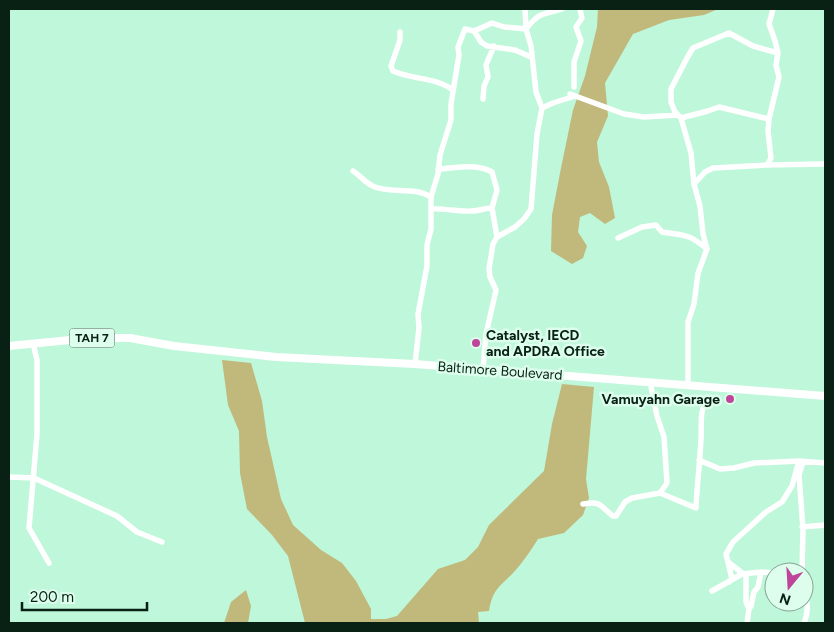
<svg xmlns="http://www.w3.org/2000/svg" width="834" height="632" font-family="Figtree,sans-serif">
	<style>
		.green { fill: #c1b87b }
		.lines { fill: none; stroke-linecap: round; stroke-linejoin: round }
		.minor { stroke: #fff; stroke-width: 5.5 }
		.highway { stroke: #fff; stroke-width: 8 }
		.poi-dot { fill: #be4599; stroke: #ddfeec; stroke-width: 2 }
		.labels { text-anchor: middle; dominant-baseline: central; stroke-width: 5; stroke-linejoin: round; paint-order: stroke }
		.shield { fill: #ddfeec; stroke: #496356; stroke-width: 1 }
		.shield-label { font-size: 12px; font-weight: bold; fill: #092015 }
		.poi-label { font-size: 14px; font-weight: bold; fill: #092015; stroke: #ddfeec; text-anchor: start }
		.street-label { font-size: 14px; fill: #092015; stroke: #ddfeec }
	</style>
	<rect width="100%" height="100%" fill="#bef7d9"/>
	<path class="green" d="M598 9H718L704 15 669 20 633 34 605 83 608 116 597 142 599 162 609 187 615 218 605 224 590 213 580 217 578 232 587 246 583 258 572 264 551 251 552 215 561 168 573 110 585 76 597 27Z
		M222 360 251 363 262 401 267 437 281 499 293 525 321 550 342 563 356 581 371 609V619H386L397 616 438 569 465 560 478 547 489 525 544 471 552 424 562 384 594 387 586 479 589 498 583 515 564 533 538 539C531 550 523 562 514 572 500 587 493 588 489 611L478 612 479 623H305L288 556 272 535 247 509 240 473 239 431 228 405Z
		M246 590 251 606 248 623H224L231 602Z"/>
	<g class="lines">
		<path class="minor" d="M474 31 481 42 487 46 515 50 531 57
			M400 32V40L391 66 393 71C413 80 436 77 453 90
			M574 87V62L581 41 576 27 582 18 580 9
			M570 94 624 114 644 117 678 115 681 118 691 153 694 184 700 206 703 234 707 249 698 273 694 304 688 322V385
			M483 99 484 86 488 77 486 65 494 46
			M542 108 553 103 575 96
			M678 115 675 112 671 102V89L687 58 693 48 729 33 753 46 778 53
			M681 118 708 111 719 107 769 119
			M767 165 825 164
			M438 169C456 168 476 163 492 172L497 190 492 208 497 237
			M353 171C361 176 366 184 375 187 394 194 414 186 431 197
			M694 184 705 172 713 168 767 165 771 158 768 131 769 119 779 77 776 65 778 53 775 41 769 24 773 9
			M431 209C445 208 458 212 472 211 479 211 485 208 492 208
			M618 238 642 227 656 225 662 232C685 236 688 233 707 249
			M33 343 37 360V434L29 528 49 563
			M415 364 419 328 418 314 427 266V245L431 229V197L438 174 440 155 451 120V104L459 55 458 47 465 29 474 31 492 23 504 27 526 29 525 9
			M483 369 486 334 496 290 490 277 489 269 493 244 497 237 515 227 524 219 531 209 537 134 542 108 536 92 531 46 526 29C540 11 543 15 562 9
			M650 382 657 416 664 437 667 483 660 493
			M699 460 720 469 734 468 754 463 799 461
			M9 477 34 478 117 516 137 532 162 542
			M583 504C603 501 598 505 613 516H616L625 502 632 498 660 493 696 508C697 485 700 462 701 439 702 421 699 414 707 397
			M802 527 825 525
			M728 562 746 576V602L749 609 747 623
			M802 572 803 529 799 475 803 462
			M729 582 732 579 726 554 733 542 766 512 782 502 792 486 799 461 825 463
			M712 591 742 574 761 572 774 573
			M804 594C809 604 808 613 804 623
			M749 609 751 606 754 592 758 587 761 572"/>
		<path class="highway" d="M9 346 90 338H130L174 346 276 357 415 364 825 396"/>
	</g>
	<g class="poi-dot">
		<circle cx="476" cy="343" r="5"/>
		<circle cx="730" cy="399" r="5"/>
	</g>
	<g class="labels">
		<rect class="shield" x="69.5" y="328.5" width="45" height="19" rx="4"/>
		<g class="shield-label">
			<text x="92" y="338">TAH 7</text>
		</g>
		<g class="poi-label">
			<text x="486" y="335">Catalyst, IECD<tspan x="486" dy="16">and APDRA Office</tspan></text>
			<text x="720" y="399" text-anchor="end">Vamuyahn Garage</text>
		</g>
		<g class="street-label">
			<text transform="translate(500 371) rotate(4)">Baltimore Boulevard</text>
		</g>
	</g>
	<rect width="834" height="632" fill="none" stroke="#092015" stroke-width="20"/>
	<g transform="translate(789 587) rotate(198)"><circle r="24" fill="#ddfeec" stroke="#88a596"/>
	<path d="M0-4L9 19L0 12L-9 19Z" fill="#be4599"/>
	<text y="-8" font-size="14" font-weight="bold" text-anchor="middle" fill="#092015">N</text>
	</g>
	<path d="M22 602v8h125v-8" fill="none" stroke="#092015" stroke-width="2.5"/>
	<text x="30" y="602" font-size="15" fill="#092015" stroke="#ddfeec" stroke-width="4" paint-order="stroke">200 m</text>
</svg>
